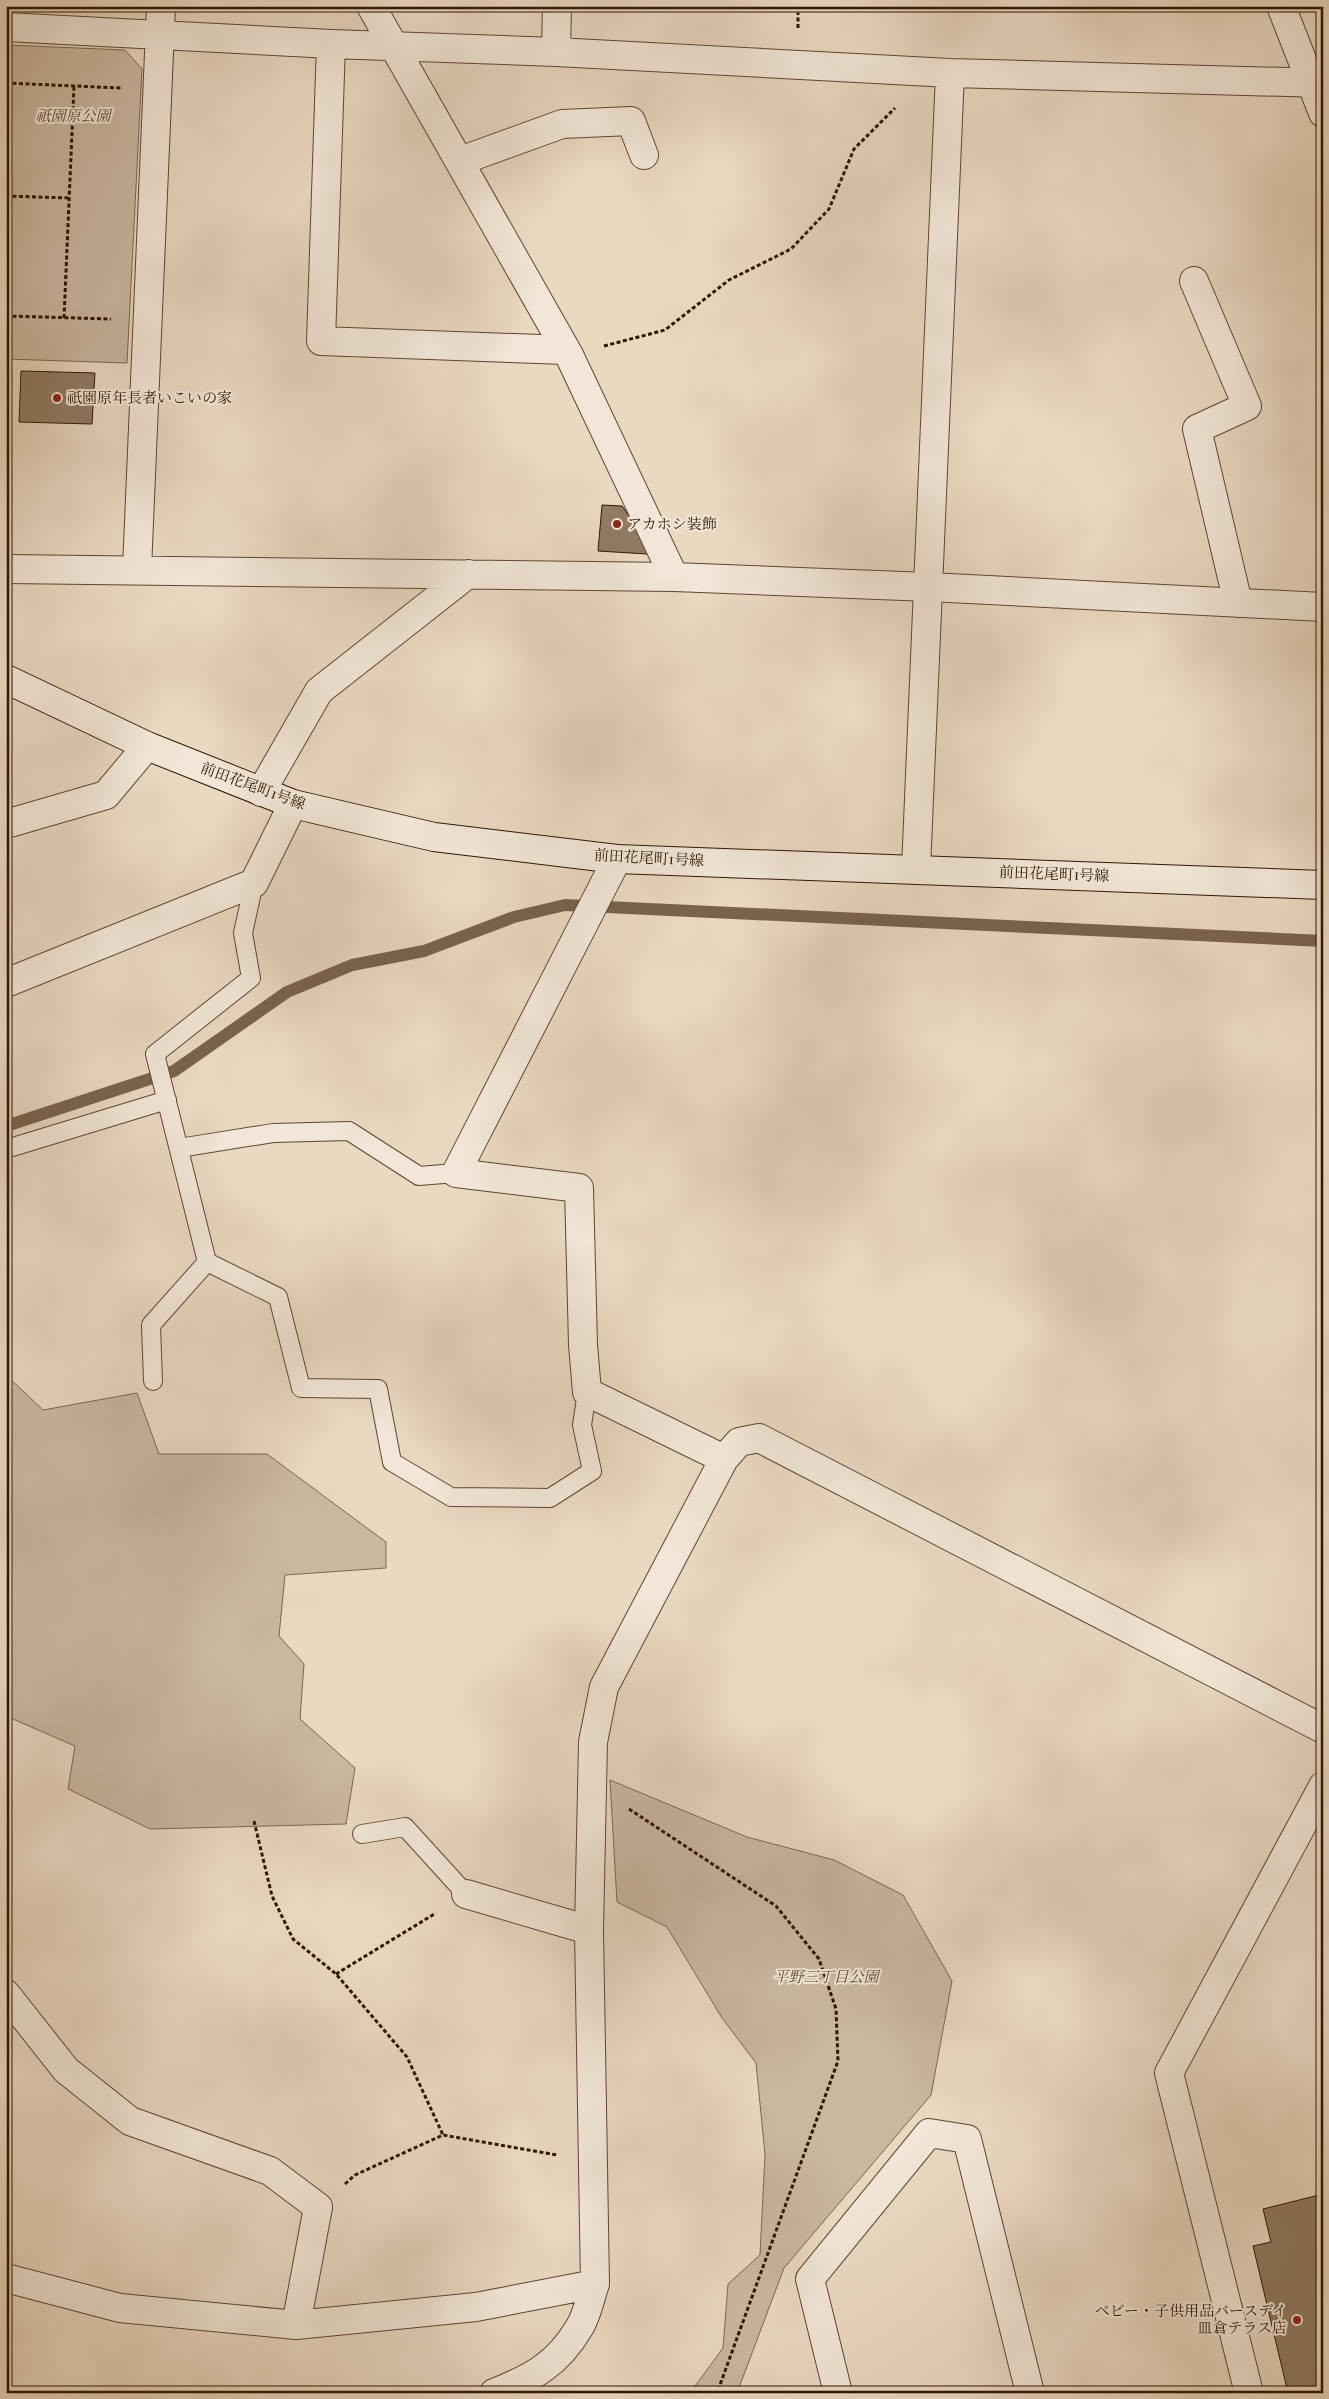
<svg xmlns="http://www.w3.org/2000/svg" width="1329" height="2399" font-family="'IM FELL French Canon','Noto Serif JP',serif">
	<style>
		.green { fill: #cab7a0; stroke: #7c6650 }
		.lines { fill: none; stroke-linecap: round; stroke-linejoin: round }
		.stream { stroke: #79634c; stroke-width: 12 }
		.building { fill: #907b64; stroke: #2f1600 }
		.lane-casing { stroke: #5e4630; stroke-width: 20 }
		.street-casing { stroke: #5e4630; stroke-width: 30 }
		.secondary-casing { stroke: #2f1600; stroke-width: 30 }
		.path { stroke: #2f1600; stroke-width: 3; stroke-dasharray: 4 2.5; stroke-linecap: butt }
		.lane { stroke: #f1e6d7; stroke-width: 18 }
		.street { stroke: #f1e6d7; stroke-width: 28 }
		.secondary { stroke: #f1e6d7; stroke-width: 28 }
		.poi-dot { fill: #8f2418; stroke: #f1e6d7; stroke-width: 2 }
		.labels { text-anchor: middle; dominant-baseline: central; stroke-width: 4; stroke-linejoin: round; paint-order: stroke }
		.park-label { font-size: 15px; font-style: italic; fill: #5e4630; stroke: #f1e6d7 }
		.poi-label { font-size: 15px; fill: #2f1600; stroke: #f1e6d7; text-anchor: start }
		.street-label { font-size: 15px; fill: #2f1600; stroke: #f1e6d7 }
	</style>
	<rect width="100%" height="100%" fill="#ead8c1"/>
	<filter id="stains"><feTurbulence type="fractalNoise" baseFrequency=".004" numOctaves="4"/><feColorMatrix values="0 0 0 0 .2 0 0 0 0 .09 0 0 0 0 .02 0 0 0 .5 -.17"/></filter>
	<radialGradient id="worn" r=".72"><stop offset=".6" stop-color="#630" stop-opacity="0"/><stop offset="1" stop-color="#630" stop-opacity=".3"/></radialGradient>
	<path class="green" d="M6 45 125 50 142 69 127 363 6 359Z
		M6 1375 43 1410 137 1393 159 1454H267L386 1542V1568L285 1575 279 1636 304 1664 300 1719 355 1768 346 1824 150 1829 68 1789 75 1746 6 1716Z
		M610 1780 747 1837 834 1860 903 1895 952 1981 931 2095 784 2268 737 2393H690L723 2348 728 2284 760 2255 765 2155 756 2063 722 2018 667 1927 617 1902Z"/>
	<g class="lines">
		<path class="stream" d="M6 1126 174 1071 287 992 352 965 424 951 514 917 565 905 1323 941"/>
	</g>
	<path class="building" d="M21 371 95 373 92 424 19 422Z
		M602 505 622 506 647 541V554L598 551Z
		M1323 2194V2393H1288L1253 2246 1271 2242 1263 2209Z"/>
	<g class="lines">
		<g class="lane-casing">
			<path id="lane" d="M254 883 243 933 251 978 155 1054 207 1262 278 1297 301 1388 378 1389 392 1462 451 1497 550 1498 592 1471 582 1425 587 1392
				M179 1148 273 1133 349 1131 419 1176 456 1173
				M6 1149 167 1100
				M153 1381 151 1325 207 1262
				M362 1834 405 1827 466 1894"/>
		</g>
		<g class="street-casing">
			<path id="street" d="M371 6 569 355 674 577
				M1281 6 1323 113
				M6 27 331 44 556 52 950 73 1323 83
				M331 44 321 341 566 350
				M556 52 557 6
				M460 161 562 124 631 121 644 155
				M1194 281 1247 406 1197 429 1238 603
				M6 569 674 577 929 587 1323 607
				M137 569 161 6
				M261 792 319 691 468 574
				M6 824 106 795 147 746
				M617 859 456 1173 579 1188 583 1345 587 1392 724 1459
				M916 869 950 73
				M6 983 254 883 293 804
				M466 1894 589 1930
				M6 1994 66 2070 130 2121 270 2171 318 2207 296 2325
				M6 2278 120 2308 296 2325 476 2307 595 2284
				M494 2393C532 2378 558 2364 579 2328 587 2316 590 2298 595 2284L589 1930 593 1742 604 1687 724 1459 739 1442 759 1438 1323 1729
				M838 2393 810 2279 929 2133 967 2139 1030 2393
				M1249 2393 1169 2073 1323 1786"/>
		</g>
		<g class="secondary-casing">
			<path id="secondary" d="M6 679 147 746 293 804 434 837 617 859 1323 885"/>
		</g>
		<path class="path" d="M798 28V6
			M6 83 121 88
			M6 196 69 198
			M6 316 111 319
			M64 318 74 86
			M604 346 665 330 729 280 791 249 829 209 854 149 895 108
			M629 1809 776 1906 819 1959 836 2009 838 2061 717 2393
			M254 1821 272 1896 293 1939 336 1974 407 2057 443 2135
			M336 1974 436 1913
			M345 2184 355 2175 443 2135 557 2155"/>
		<use href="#lane" class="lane"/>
		<use href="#street" class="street"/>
		<use href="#secondary" class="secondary"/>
	</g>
	<g class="poi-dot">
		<circle cx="57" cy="398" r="5"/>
		<circle cx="617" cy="524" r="5"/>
		<circle cx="1297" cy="2320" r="5"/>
	</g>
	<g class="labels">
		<g class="park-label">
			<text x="73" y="116">祇園原公園</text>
			<text x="826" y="1977">平野三丁目公園</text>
		</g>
		<g class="poi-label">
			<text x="67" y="398">祇園原年長者いこいの家</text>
			<text x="627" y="524">アカホシ装飾</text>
			<text x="1287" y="2311" text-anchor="end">ベビー・子供用品バースデイ<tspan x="1287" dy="17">皿倉テラス店</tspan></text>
		</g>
		<g class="street-label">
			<text transform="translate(253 786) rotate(20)">前田花尾町1号線</text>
			<text transform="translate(649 858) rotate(3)">前田花尾町1号線</text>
			<text transform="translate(1054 874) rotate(2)">前田花尾町1号線</text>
		</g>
	</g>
	<rect width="1329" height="2399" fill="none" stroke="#ead8c1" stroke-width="25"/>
	<rect x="8" y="8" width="1314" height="2384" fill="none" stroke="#2f1600" stroke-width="2.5"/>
	<rect x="12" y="12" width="1304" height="2374" fill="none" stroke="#2f1600"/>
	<rect width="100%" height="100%" filter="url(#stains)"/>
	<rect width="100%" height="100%" fill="url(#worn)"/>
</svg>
